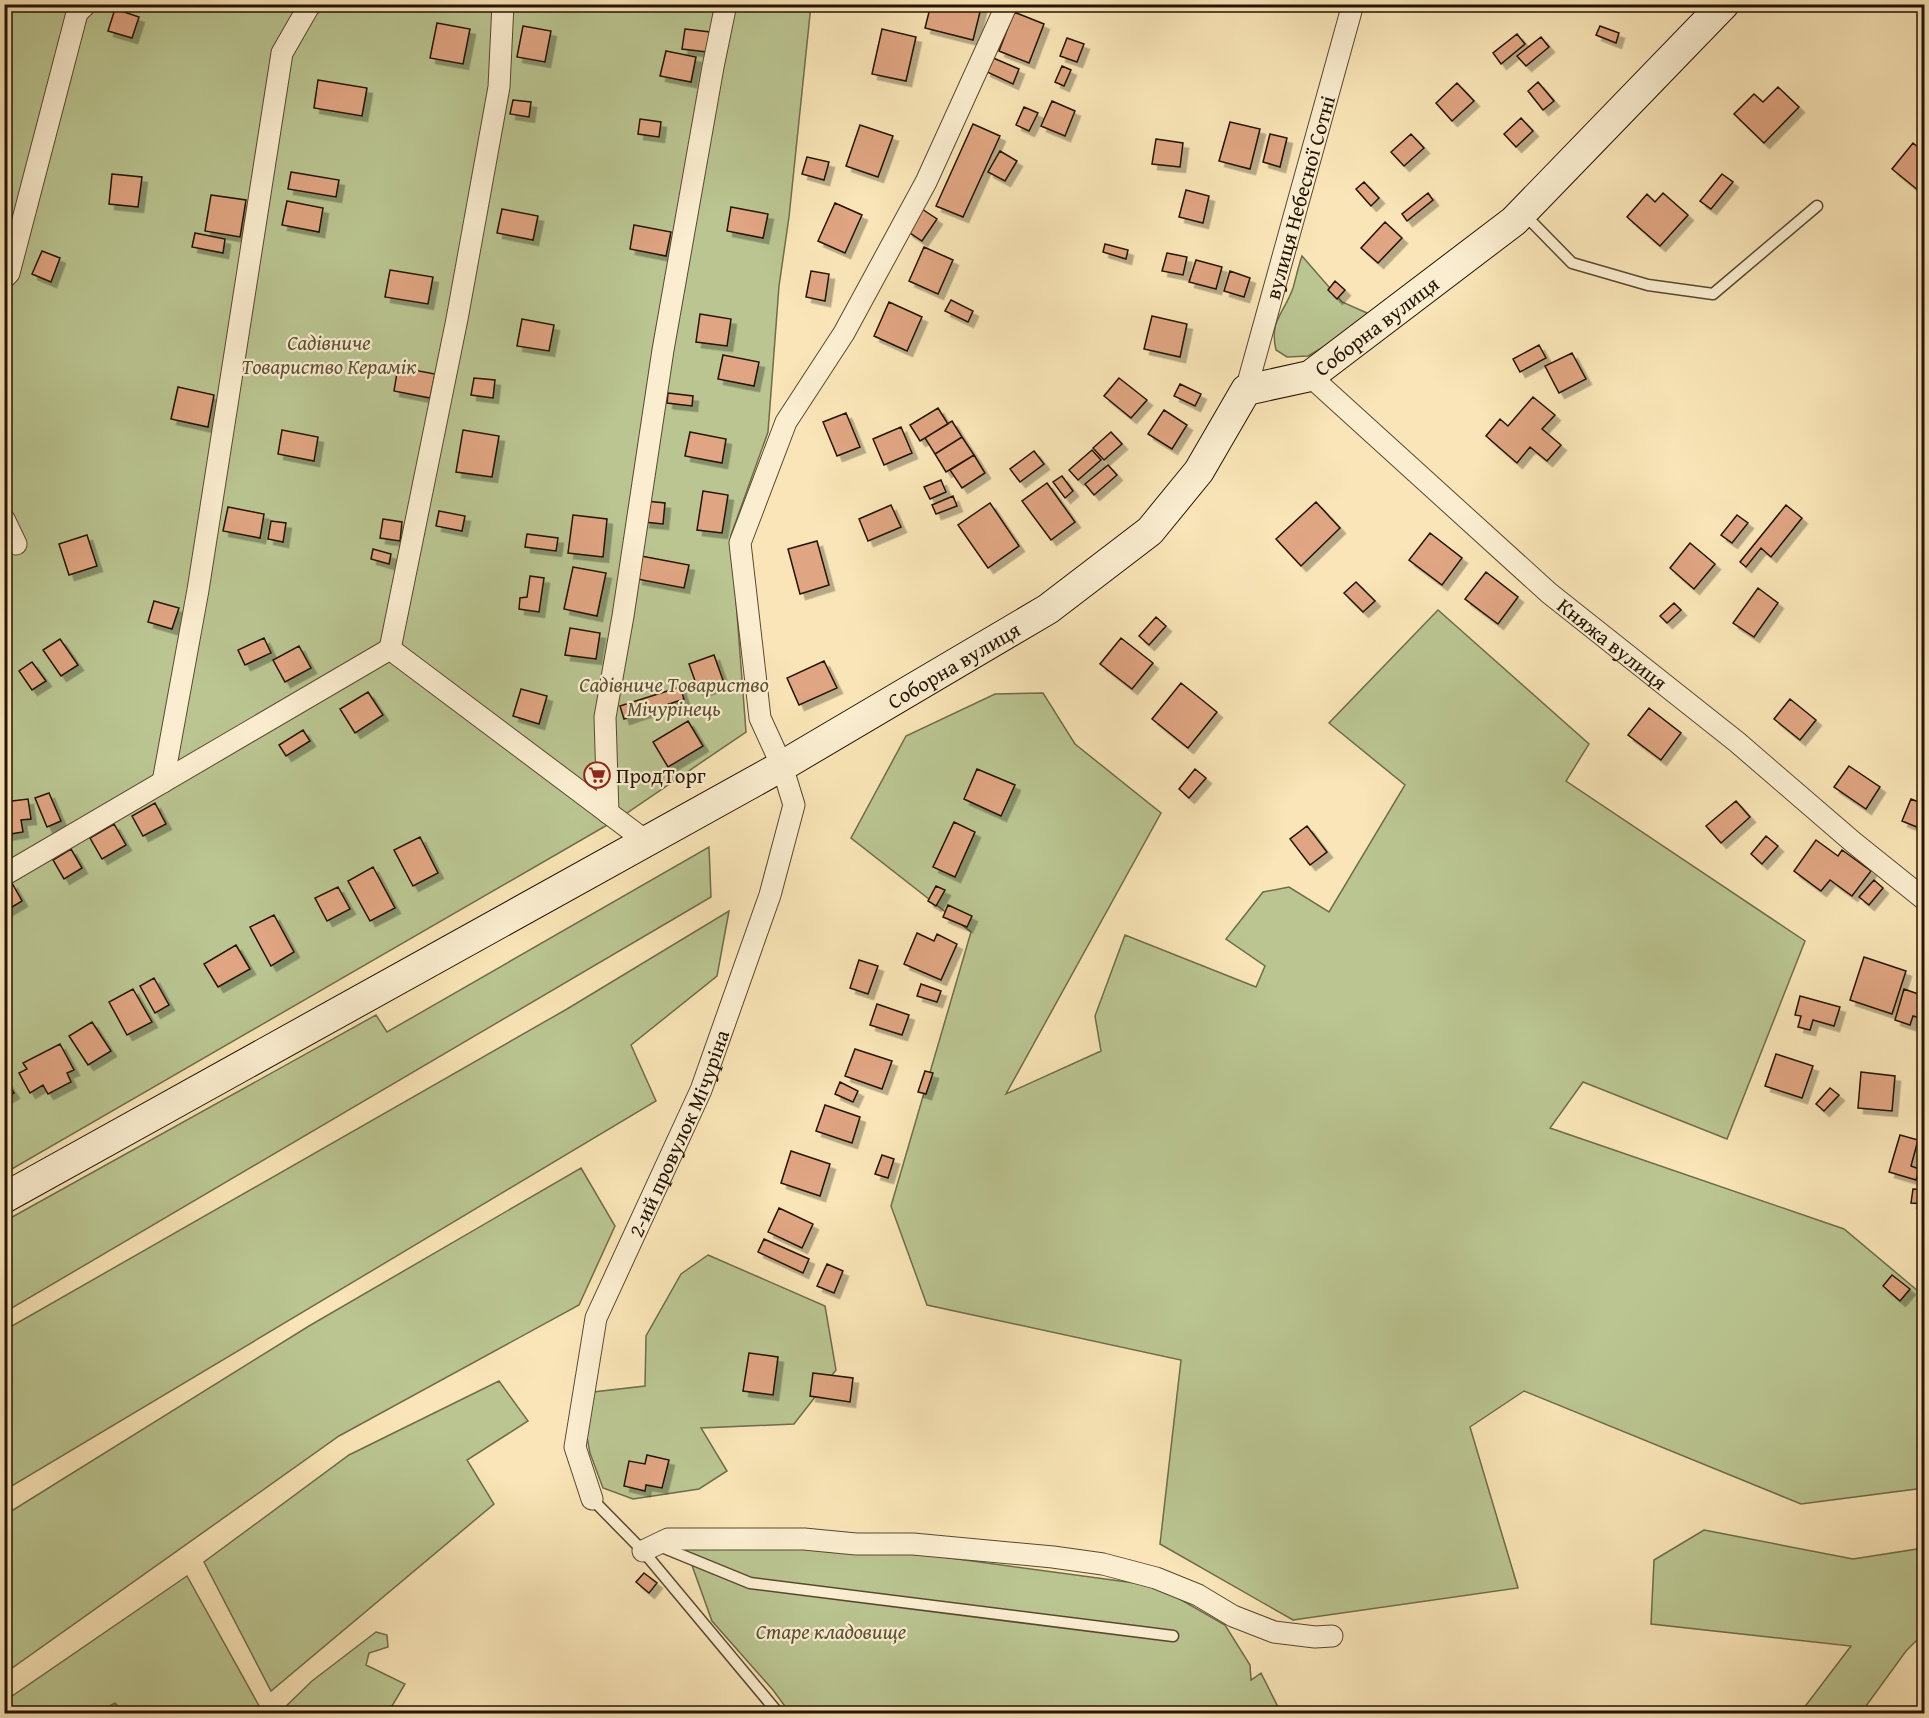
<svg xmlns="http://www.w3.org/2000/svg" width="1929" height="1718" font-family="'Gentium Book Plus',serif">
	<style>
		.green { fill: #bac591; stroke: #6f6c4a; stroke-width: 1.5 }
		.building { fill: #e0a582; stroke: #241302; stroke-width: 1.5; filter: url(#shadow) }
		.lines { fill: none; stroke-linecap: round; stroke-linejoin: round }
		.lane-casing { stroke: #59482f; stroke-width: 13 }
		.street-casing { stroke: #59482f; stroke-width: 23 }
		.secondary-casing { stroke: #241302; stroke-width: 32 }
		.lane { stroke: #fbeed0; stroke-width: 10 }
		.street { stroke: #fbeed0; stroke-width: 21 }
		.secondary { stroke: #fbeed0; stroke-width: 30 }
		.labels { text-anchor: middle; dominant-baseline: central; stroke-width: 4.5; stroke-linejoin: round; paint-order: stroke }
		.street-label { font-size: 21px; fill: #241302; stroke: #fbeed0 }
		.park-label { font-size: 21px; font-style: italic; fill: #585134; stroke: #fbeed0 }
		.poi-label { font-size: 21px; fill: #241302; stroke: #fbeed0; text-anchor: start }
	</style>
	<defs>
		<filter id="shadow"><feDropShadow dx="5.5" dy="5.5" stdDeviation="0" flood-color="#0004"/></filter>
	</defs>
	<rect width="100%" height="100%" fill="#f9e5b7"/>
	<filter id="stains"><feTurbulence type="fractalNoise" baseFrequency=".00333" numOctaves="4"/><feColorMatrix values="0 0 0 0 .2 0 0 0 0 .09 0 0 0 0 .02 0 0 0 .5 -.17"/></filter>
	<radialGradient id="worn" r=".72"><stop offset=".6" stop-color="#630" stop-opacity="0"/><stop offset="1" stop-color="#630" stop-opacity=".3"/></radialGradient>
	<path class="green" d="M4 5H811L789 217 779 286 768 432 731 535 746 732 621 817 5 1173Z
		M1302 256 1342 302 1367 313 1363 324 1308 356 1287 357 1276 350C1269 320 1284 314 1293 288 1296 278 1298 267 1302 256Z
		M1438 610 1589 744 1566 781 1805 941 1727 1139 1583 1082 1550 1128 1844 1229 1924 1296V1488L1801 1504 1524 1391 1470 1427 1518 1588 1293 1620 1160 1544 1181 1360 927 1305 891 1206 971 932 851 838 906 736 995 694 1043 693 1075 744 1161 813 1006 1094 1101 1051 1095 1016 1125 935 1256 987 1265 966 1226 939 1263 892 1289 887 1329 912 1405 785 1329 723Z
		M709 847 711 897 5 1312V1221L376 1015 387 1032Z
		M729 911 717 976 631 1045 656 1101 5 1490V1330L567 1009Z
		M581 1168 615 1226 579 1305 339 1436 5 1673V1515L309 1326Z
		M708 1255 825 1306 836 1370 794 1424 701 1428 727 1471 699 1489 633 1499 603 1488 590 1453 585 1427 593 1392 645 1386 646 1336 681 1274Z
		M499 1381 528 1421 467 1460 494 1504 271 1691 204 1562 349 1455Z
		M1704 1530 1853 1559 1924 1548V1633L1906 1651 1861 1713H1800L1851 1646 1651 1624 1654 1560Z
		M685 1546 898 1551 1157 1586 1225 1625 1250 1665 1251 1680 1261 1673 1281 1713H790L773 1690 712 1621Z
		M187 1576 263 1713H124L115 1703 97 1713H5V1701Z
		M376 1632 387 1635 388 1647 369 1653 366 1665 405 1684 392 1706 360 1712 358 1713H279L312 1681Z"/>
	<path class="building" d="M931 4H982L973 40 925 28Z
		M115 9 139 17 132 38 108 31Z
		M1014 12 1044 24 1029 63 999 51Z
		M437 23 470 29 463 64 430 58Z
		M523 26 551 31 545 62 517 57Z
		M1600 26 1619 33 1616 43 1596 35Z
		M685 29 710 32 707 52 682 49Z
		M882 29 916 37 906 81 872 74Z
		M1517 34 1525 44 1501 64 1493 53Z
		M1541 37 1549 47 1526 66 1517 56Z
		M1067 38 1084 44 1077 62 1060 56Z
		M666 51 696 57 691 82 660 76Z
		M991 57 1019 69 1013 84 985 71Z
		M1062 66 1071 70 1064 86 1055 82Z
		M318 80 367 88 362 116 314 108Z
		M1538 82 1554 101 1543 110 1528 91Z
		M1457 83 1474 101 1452 121 1436 103Z
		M1778 87 1799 107 1764 143 1734 114 1754 94 1763 102Z
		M513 100 531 102 529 117 510 114Z
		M1052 101 1075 111 1065 136 1041 126Z
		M1024 107 1038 113 1029 131 1016 125Z
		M1521 118 1533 131 1516 147 1504 134Z
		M640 119 661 122 659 137 638 134Z
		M1230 122 1260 129 1250 169 1219 161Z
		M973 124 1000 136 963 217 936 206Z
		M860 125 893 136 878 177 846 166Z
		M1270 134 1287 138 1280 167 1263 162Z
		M1411 134 1424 148 1404 166 1391 152Z
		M1156 139 1183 143 1180 167 1152 164Z
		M1913 143 1924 152V195L1892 169Z
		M1000 151 1017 161 1005 181 988 172Z
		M807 157 829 162 824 180 802 174Z
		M291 172 339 180 336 197 288 189Z
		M112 174 142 177 138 207 109 204Z
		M1722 174 1733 182 1711 209 1700 201Z
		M1364 182 1379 198 1371 206 1356 189Z
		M1186 190 1209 196 1203 223 1179 217Z
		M1428 193 1433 200 1407 221 1402 214Z
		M1663 193 1688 215 1660 246 1627 217 1647 194 1655 202Z
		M211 195 246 200 240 237 205 231Z
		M287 201 323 208 319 232 282 225Z
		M835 203 862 215 845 253 818 241Z
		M731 207 768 214 763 238 727 231Z
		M502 209 538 216 533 240 497 233Z
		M922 209 937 219 922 241 907 231Z
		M1385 222 1402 238 1378 263 1361 248Z
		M634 225 671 232 666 256 630 249Z
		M195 233 225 239 223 253 192 247Z
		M1105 244 1128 250 1126 259 1103 252Z
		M924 247 953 260 938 294 909 281Z
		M42 251 60 258 51 282 32 274Z
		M1167 253 1187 257 1183 275 1162 271Z
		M1196 260 1222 267 1216 289 1189 282Z
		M390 270 433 277 428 304 385 297Z
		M811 271 829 274 825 301 806 297Z
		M1230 271 1250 278 1244 297 1224 291Z
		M1335 281 1345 290 1337 299 1328 290Z
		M951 300 973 311 968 322 945 311Z
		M889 302 922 317 907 351 874 336Z
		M700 314 731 319 727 346 696 342Z
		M1152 316 1187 324 1180 357 1144 349Z
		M522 319 554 325 549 351 517 346Z
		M1539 345 1546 358 1520 372 1513 359Z
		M1572 353 1586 379 1559 393 1545 366Z
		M723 355 759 362 754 386 718 379Z
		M398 367 435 374 430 398 394 391Z
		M474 378 495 380 493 398 471 395Z
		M1119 378 1147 400 1131 418 1104 396Z
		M1180 384 1201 394 1195 406 1174 396Z
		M178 387 214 395 208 427 171 419Z
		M668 393 693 396 692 406 667 403Z
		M1533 397 1555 415 1542 429 1561 445 1547 461 1530 447 1517 463 1486 436 1500 419 1508 426Z
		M938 408 948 424 920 441 910 425Z
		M1164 410 1187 425 1172 449 1148 434Z
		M846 413 860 447 837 456 823 422Z
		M952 421 962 437 935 454 925 438Z
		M901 427 912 453 884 465 873 439Z
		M282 430 318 437 314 461 278 454Z
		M463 430 499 436 492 477 456 472Z
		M690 432 726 439 722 463 685 456Z
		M1111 432 1122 444 1104 460 1093 448Z
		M962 437 974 455 946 472 935 454Z
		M1092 450 1101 460 1078 480 1069 470Z
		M1034 451 1044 464 1020 482 1010 469Z
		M974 455 985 473 962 488 950 470Z
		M1108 465 1117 475 1094 495 1085 484Z
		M1062 476 1073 491 1065 498 1053 482Z
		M941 480 946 492 930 499 924 487Z
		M1047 483 1075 522 1051 540 1022 501Z
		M703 491 728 495 722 533 697 530Z
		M953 496 957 506 936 514 932 505Z
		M646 501 665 503 663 524 644 522Z
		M1316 502 1340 528 1301 566 1276 539Z
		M990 503 1019 546 988 568 958 525Z
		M891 505 901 527 868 541 859 519Z
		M1786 505 1802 518 1771 557 1761 548 1746 567 1740 562Z
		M228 507 264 514 260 538 223 531Z
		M439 511 465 516 462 531 436 526Z
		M573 515 607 519 603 557 568 553Z
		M1737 515 1748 523 1732 543 1721 535Z
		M383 519 402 522 400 541 380 538Z
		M271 521 286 523 283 542 268 539Z
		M1430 533 1462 558 1442 585 1409 560Z
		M527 534 558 538 556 551 525 547Z
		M87 535 97 566 69 575 59 544Z
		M817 541 829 585 800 594 788 549Z
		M1690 543 1715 564 1694 589 1670 568Z
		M373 549 391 554 389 564 371 559Z
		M641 556 689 565 684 588 637 579Z
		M573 567 606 573 597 616 564 609Z
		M1486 572 1518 597 1498 624 1465 599Z
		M530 576 544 578 539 612 519 609 520 598 527 597Z
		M1356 582 1375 601 1363 612 1344 593Z
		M1758 588 1778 603 1754 637 1733 623Z
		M154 601 179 608 172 629 148 622Z
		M1674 603 1681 610 1667 623 1660 616Z
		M1156 617 1166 626 1149 645 1139 636Z
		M570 628 600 633 596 659 565 655Z
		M264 638 271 653 245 665 238 650Z
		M1121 638 1153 663 1132 689 1100 664Z
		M60 639 78 665 61 676 43 650Z
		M299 646 311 668 285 682 273 660Z
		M714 655 724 683 699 692 689 664Z
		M824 661 837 688 799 705 787 678Z
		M32 662 46 681 32 690 19 671Z
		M1181 683 1217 712 1188 748 1152 719Z
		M680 687 684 699 624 719 620 706Z
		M521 689 547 696 539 724 513 716Z
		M368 692 383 715 355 733 340 709Z
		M1790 699 1816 720 1800 740 1774 719Z
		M1649 708 1681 733 1661 760 1628 735Z
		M688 721 703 746 668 767 653 742Z
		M303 730 310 741 286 756 279 745Z
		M1849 766 1880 787 1866 809 1834 787Z
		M977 769 1015 785 1001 816 964 799Z
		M1195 769 1206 778 1189 798 1179 789Z
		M49 793 61 821 47 827 35 798Z
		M28 799 31 819 21 820 23 832 4 835V802Z
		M1911 799 1924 804V830L1902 821Z
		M1736 801 1750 817 1721 843 1706 826Z
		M155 803 166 824 143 836 132 816Z
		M954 822 975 832 955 877 933 867Z
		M114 824 126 845 102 859 90 838Z
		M1307 826 1327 852 1310 865 1290 839Z
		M1766 836 1778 846 1762 864 1751 854Z
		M420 837 438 873 413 886 394 850Z
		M1816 840 1838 856 1842 850 1871 871 1852 896 1830 880 1821 891 1794 871Z
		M71 849 82 868 64 879 53 860Z
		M373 867 395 908 370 921 348 881Z
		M1874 880 1883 888 1869 905 1859 897Z
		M12 883 22 901 4 912V887Z
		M936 886 945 890 936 906 928 901Z
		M338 887 350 909 327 921 315 898Z
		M948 905 972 916 967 927 943 917Z
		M274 915 294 952 271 966 250 927Z
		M917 933 934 941 937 934 957 944 941 980 904 964Z
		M236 945 250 969 218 987 204 964Z
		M1864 957 1906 971 1892 1014 1850 1000Z
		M859 960 878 966 868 994 850 988Z
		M154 978 169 1005 155 1013 140 986Z
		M921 984 941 991 937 1002 917 996Z
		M133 989 152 1022 127 1035 109 1002Z
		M1904 989 1924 996V1019L1913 1016 1910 1025 1895 1020Z
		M1800 996 1840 1007 1834 1026 1813 1020 1810 1030 1798 1027 1801 1016 1795 1015Z
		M877 1004 909 1015 902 1035 870 1025Z
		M92 1022 111 1051 88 1065 69 1036Z
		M60 1044 74 1070 67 1073 71 1082 48 1094 43 1085 30 1093 19 1073 27 1069 23 1063Z
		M855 1049 892 1061 882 1089 845 1076Z
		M1776 1054 1813 1066 1802 1098 1765 1086Z
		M925 1071 933 1073 926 1094 918 1092Z
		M1861 1072 1895 1076 1892 1111 1858 1108Z
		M4 1078 14 1093 4 1099Z
		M840 1082 858 1091 853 1102 835 1094Z
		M1830 1088 1839 1095 1824 1111 1816 1104Z
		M825 1105 860 1117 852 1143 816 1131Z
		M1900 1135 1918 1140 1911 1166 1919 1169 1916 1180 1889 1172Z
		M791 1151 830 1164 820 1196 781 1183Z
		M882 1155 894 1159 888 1178 875 1174Z
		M1913 1189 1924 1190V1204L1911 1203Z
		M779 1208 813 1224 802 1248 768 1232Z
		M764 1239 809 1259 803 1273 758 1252Z
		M827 1264 843 1271 834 1293 817 1286Z
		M1892 1275 1910 1289 1900 1301 1883 1286Z
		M749 1353 778 1357 773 1395 743 1391Z
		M813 1373 853 1378 850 1402 810 1396Z
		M647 1455 669 1460 662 1488 646 1485 645 1491 624 1486 629 1461 645 1464Z
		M644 1573 657 1583 649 1593 636 1582Z"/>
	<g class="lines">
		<g class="lane-casing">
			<path id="lane" d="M1523 213 1572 263 1648 285 1713 294 1817 206
				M592 1499 643 1551 779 1714
				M657 1545 750 1583 1173 1636"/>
		</g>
		<g class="street-casing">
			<g id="street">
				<path d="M4 278 9 273 77 13 86 4"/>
				<path id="s1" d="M1310 376 1549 593 1737 742 1853 842 1924 899"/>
				<path id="s2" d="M1246 390 1353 4"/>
				<path d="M4 519 16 544"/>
				<path d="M390 649 457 319 499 87 503 4"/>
				<path d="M163 782 198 590 282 53 309 6 312 4"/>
				<path d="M608 813 605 717 623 616 663 350 713 67 726 4"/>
				<path d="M4 875 390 649 647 842"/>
				<path id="s3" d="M592 1499 575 1447 596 1318 701 1090 770 895 794 805 782 766 760 718 740 543 786 422 844 333 926 182 1007 4"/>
				<path d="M643 1551 668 1539H804L856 1544H913L1053 1557 1103 1564 1156 1578 1198 1595 1233 1616 1274 1632 1315 1637 1332 1636"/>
			</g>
		</g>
		<g class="secondary-casing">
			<g id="secondary">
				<path id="s4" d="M4 1198 782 766 1048 609 1150 531 1199 471 1246 390 1310 376 1514 221 1724 4"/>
			</g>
		</g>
		<use href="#lane" class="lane"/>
		<use href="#street" class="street"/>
		<use href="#secondary" class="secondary"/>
	</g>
	<defs>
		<g id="supermarket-ring" transform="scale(1.35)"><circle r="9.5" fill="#fbeed0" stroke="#8f2418" stroke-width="1.5"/><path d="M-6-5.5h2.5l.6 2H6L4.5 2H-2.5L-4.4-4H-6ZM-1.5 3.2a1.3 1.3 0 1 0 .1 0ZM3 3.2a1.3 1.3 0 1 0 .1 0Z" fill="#8f2418"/></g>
	</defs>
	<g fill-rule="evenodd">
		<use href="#supermarket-ring" x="597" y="775"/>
	</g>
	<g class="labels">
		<g class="street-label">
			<text stroke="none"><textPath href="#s2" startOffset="200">вулиця Небесної Сотні</textPath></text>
			<text stroke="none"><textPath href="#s4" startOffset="1647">Соборна вулиця</textPath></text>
			<text stroke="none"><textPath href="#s1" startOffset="404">Княжа вулиця</textPath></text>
			<text stroke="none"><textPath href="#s4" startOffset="1089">Соборна вулиця</textPath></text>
			<text stroke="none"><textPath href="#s3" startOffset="388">2-ий провулок Мічуріна</textPath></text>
		</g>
		<g class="park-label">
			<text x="329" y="342">Садівниче<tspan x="329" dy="24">Товариство Керамік</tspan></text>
			<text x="674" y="684">Садівниче Товариство<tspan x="674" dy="24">Мічурінець</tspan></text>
			<text x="831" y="1631">Старе кладовище</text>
		</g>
		<g class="poi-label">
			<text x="616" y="775">ПродТорг</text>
		</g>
	</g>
	<rect width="1929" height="1718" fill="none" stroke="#f9e5b7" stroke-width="24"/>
	<rect x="6" y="6" width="1917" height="1706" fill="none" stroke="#241302" stroke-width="3"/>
	<rect x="12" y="12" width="1905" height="1694" fill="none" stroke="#241302" stroke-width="1.5"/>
	<rect width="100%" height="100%" filter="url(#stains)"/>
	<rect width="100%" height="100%" fill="url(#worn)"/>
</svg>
